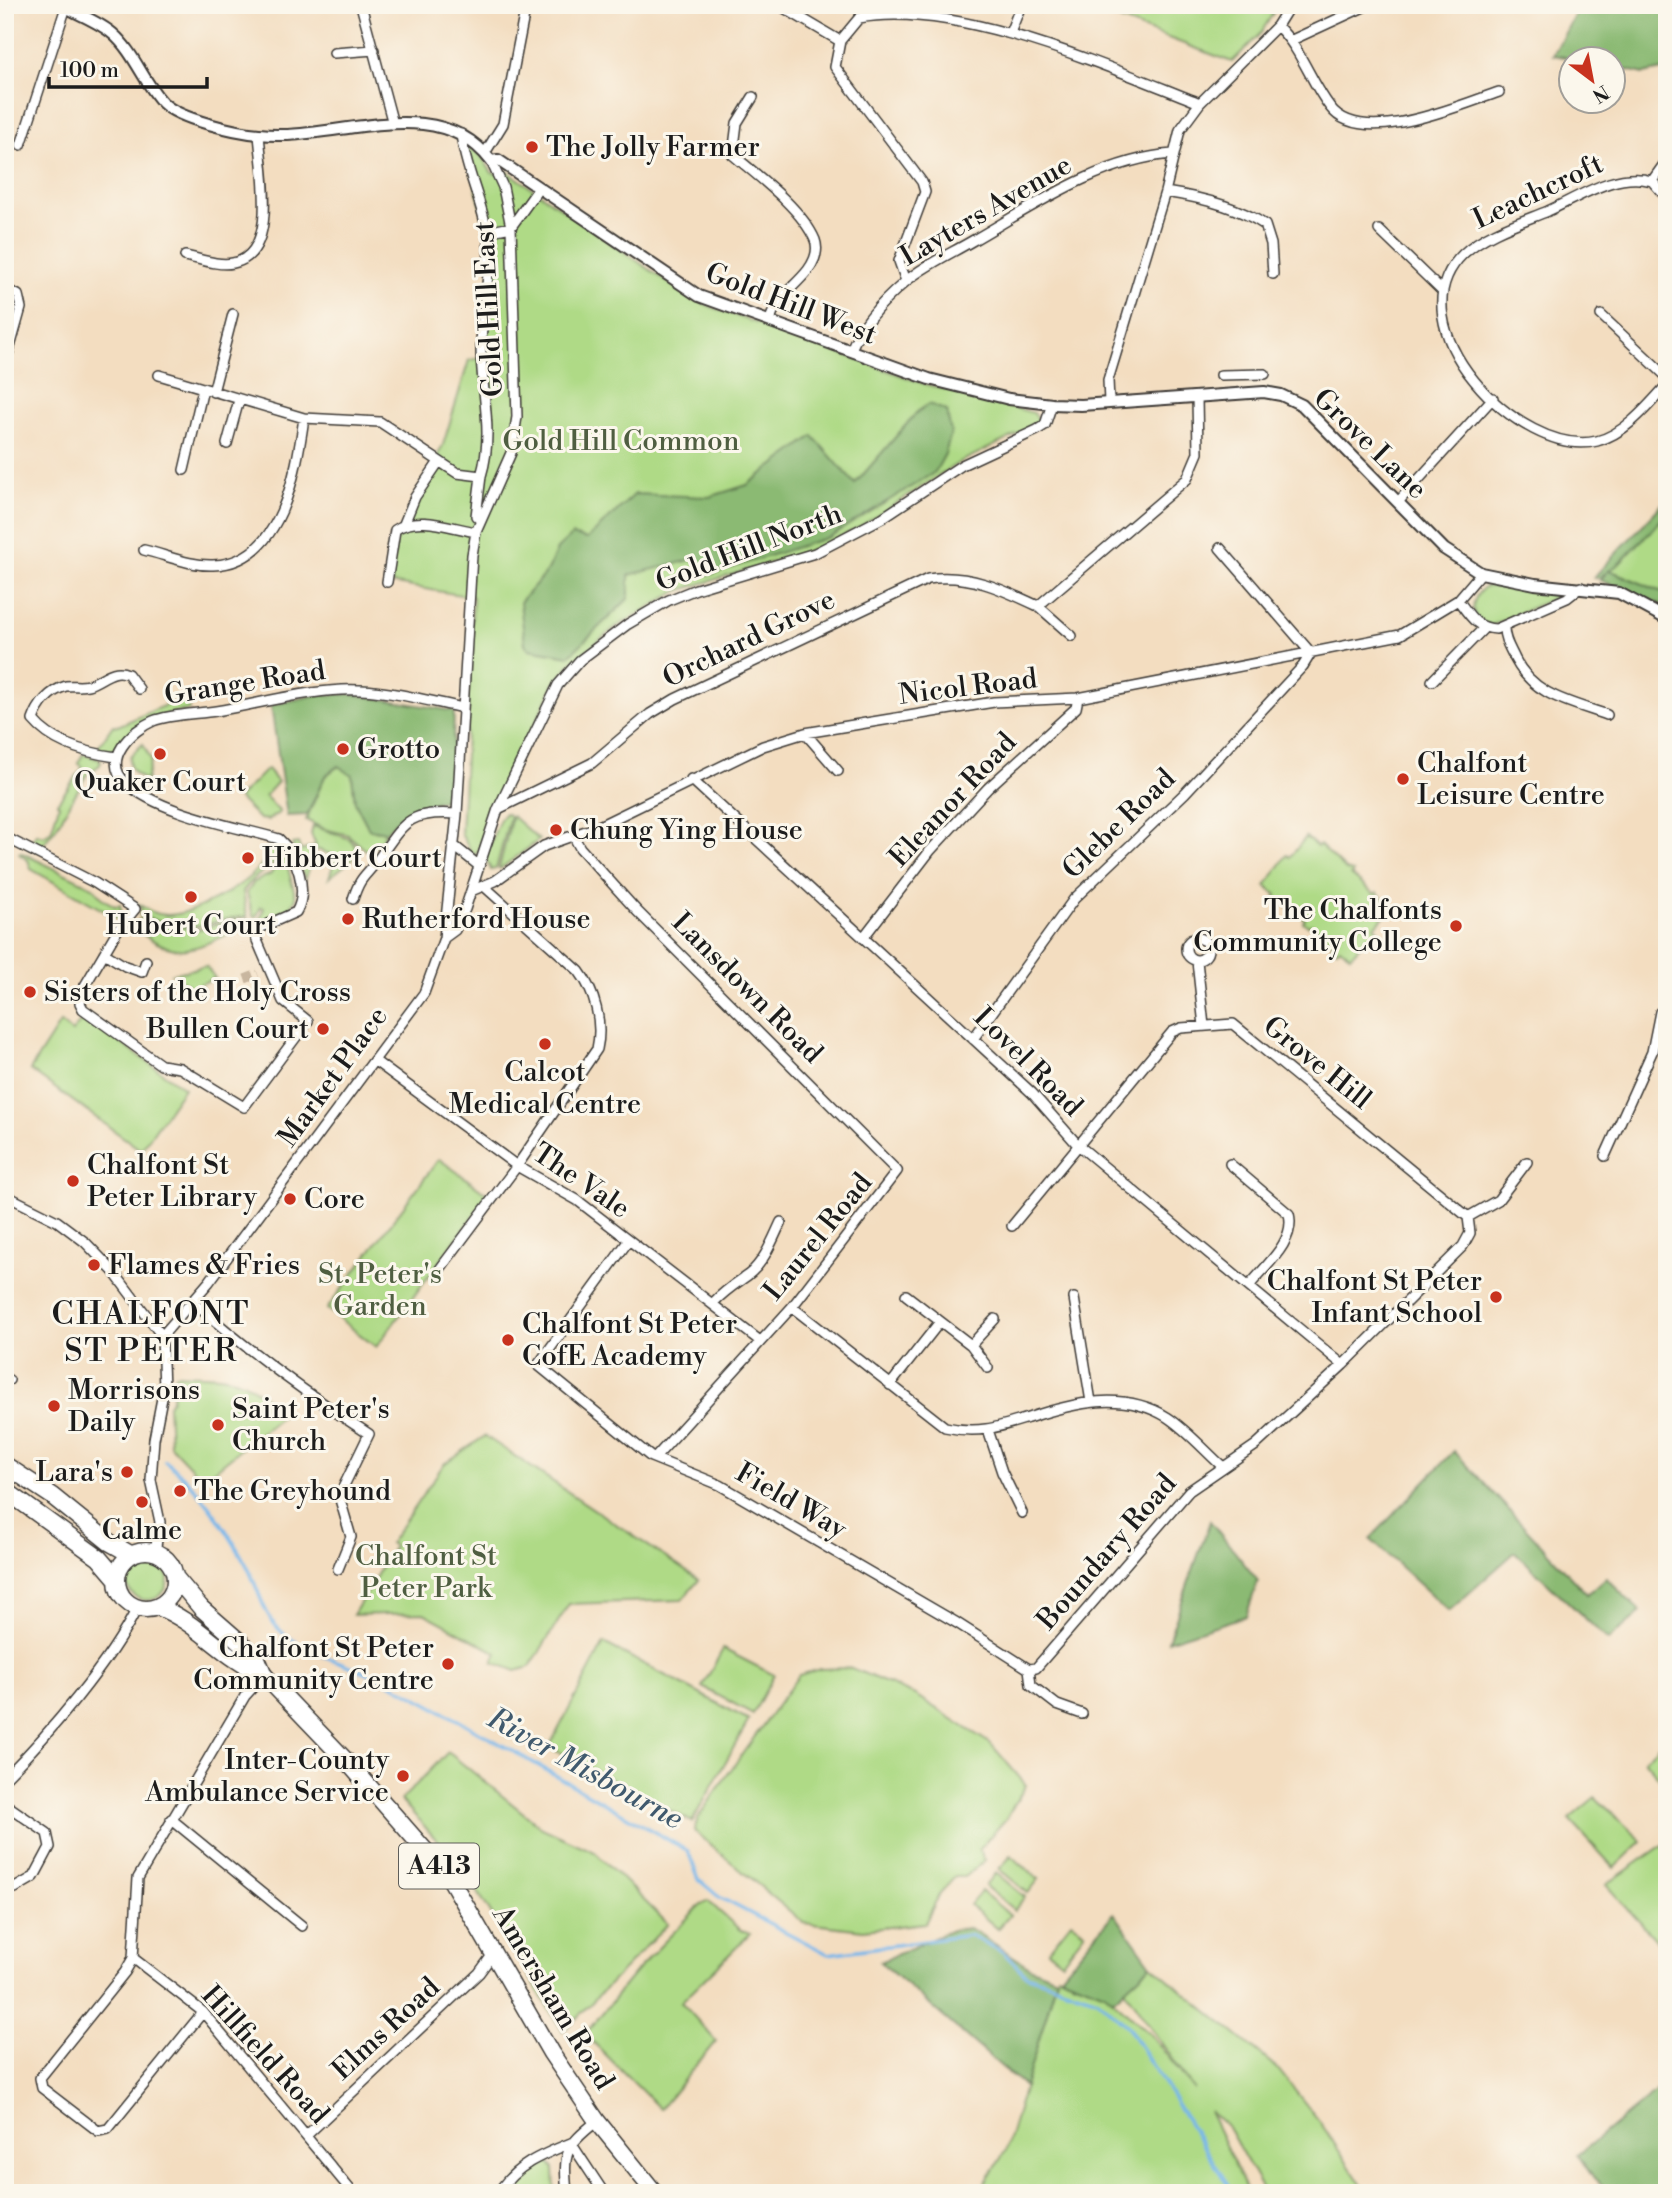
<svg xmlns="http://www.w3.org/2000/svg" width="1672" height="2198" font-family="'Libre Bodoni',serif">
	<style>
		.green { fill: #afda86; stroke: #667b51; stroke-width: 2 }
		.forest { fill: #8bba73; stroke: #546b48; stroke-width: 2 }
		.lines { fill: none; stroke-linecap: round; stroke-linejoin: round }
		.stream { stroke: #76b6ea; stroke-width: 3.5 }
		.minor-tunnel { stroke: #c8b69f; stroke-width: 9; stroke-dasharray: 9 4.5; stroke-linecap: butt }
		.minor-casing { stroke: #3c3935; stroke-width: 12 }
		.tertiary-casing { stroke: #3c3935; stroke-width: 14 }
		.trunk-casing { stroke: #3c3935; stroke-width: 19 }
		.minor { stroke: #fff; stroke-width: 9 }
		.tertiary { stroke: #fff; stroke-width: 10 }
		.trunk { stroke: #fff; stroke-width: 16 }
		.poi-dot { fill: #c8321e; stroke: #fbf7ec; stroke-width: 2.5 }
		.labels { text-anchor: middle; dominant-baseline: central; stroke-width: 6; stroke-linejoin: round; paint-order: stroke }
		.shield { fill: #fbf7ec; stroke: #5f5e5a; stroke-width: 2 }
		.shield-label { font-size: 26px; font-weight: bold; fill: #1c1c1c }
		.poi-label { font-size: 28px; fill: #1c1c1c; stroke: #fbf7ec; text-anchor: start }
		.street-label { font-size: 28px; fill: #1c1c1c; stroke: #fbf7ec }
		.park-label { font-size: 28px; fill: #4f5e41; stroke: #fbf7ec }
		.water-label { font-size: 30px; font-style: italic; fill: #405a6e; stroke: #fbf7ec }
		.quarter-label { font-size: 32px; letter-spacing: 2px; fill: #1c1c1c; stroke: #fbf7ec }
	</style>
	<rect width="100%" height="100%" fill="#fbf7ec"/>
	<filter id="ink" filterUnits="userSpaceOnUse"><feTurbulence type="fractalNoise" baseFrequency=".0143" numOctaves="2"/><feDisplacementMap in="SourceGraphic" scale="14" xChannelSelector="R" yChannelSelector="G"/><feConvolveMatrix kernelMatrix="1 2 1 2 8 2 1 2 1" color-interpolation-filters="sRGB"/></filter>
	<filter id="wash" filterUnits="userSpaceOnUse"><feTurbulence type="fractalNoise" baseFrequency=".00686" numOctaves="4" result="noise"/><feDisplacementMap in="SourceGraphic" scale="28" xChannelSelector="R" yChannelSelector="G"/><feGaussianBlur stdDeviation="1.57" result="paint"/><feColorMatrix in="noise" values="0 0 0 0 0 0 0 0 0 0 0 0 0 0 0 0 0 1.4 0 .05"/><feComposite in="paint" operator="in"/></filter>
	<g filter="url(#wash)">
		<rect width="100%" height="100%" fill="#f3ddc0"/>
		<path class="green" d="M1098 5H1278L1261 33 1232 62 1104 14Z
			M468 147 480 154 492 173 503 174 507 171 685 294 712 307 925 384 1034 413 1039 420 1035 426 960 462 858 528 818 548 678 591 616 627 571 663 554 684 493 812 477 853 473 855 461 834 473 597 389 583 396 538 443 445 469 360 483 358 494 274 492 250 466 148Z
			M1667 513V594L1609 570 1619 564Z
			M1486 586 1560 593 1561 595 1493 625C1468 623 1468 599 1486 586Z
			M188 701 189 710C162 714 131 725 115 750H96L113 725 118 726 168 704Z
			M143 744 151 760 146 781C136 774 127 771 130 756Z
			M83 754 101 760 100 765 87 774 56 828 38 851 28 846 36 834 44 836 51 831 59 805 57 803 83 767 78 763Z
			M339 766 352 775 355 802 369 829 386 832 378 845 366 850 348 835 324 829 306 820 325 776Z
			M267 769 278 782 265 796 280 812 268 820 259 819 238 798Z
			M505 813 510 816 496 869 491 870 485 857 500 819Z
			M512 816 539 840 500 869 499 868Z
			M313 826 350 839 360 853 329 878 336 856 316 849 305 880 292 844 298 843 301 851 316 846 311 834Z
			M1306 837 1317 847 1320 845 1346 870 1353 872 1351 875 1374 894 1377 892 1391 908 1375 927 1378 930 1370 939 1367 937 1351 956 1340 947 1337 950 1331 946 1333 942 1311 924 1308 926 1303 922 1305 919 1275 898 1277 895 1266 886 1287 855 1290 857Z
			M269 845 277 850 273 864 252 880 243 891 247 917C225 916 216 924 198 926 185 928 150 920 139 915L141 909 137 903C147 909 155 915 167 915 194 915 245 886 261 865 266 860 267 851 269 845Z
			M20 852 93 887 103 899 115 906 120 905 122 917 120 920 31 869 28 860 19 854Z
			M281 853H284L296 898 289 911 259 924 264 908 261 907 256 917 253 916 247 893 254 882 271 874Z
			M140 919C147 922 193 931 200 929 217 925 230 919 249 920L254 926 246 930V933L241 929C188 950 181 963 131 926Z
			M206 966 215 978 200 984 203 991 199 992 172 974Z
			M84 1017 184 1088 141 1150 30 1070 60 1023 72 1032Z
			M439 1159 489 1195 376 1347 327 1309Z
			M175 1374C234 1377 239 1371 284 1414L203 1480 170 1445 168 1405 172 1399Z
			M485 1436 699 1580 682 1600 569 1604 530 1667 516 1671 493 1662 497 1653 424 1613 353 1615 394 1546 390 1543 444 1464Z
			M126 1579a21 21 0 1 1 42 0a21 21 0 1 1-42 0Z
			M604 1643 749 1720 692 1822 549 1747Z
			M723 1649 774 1675 753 1714 702 1687Z
			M851 1668 915 1695 991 1744 1026 1785 1005 1820 979 1849 985 1860 965 1877H955L940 1893 925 1923 863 1930 804 1923 694 1831 698 1818 725 1778 799 1675 820 1669Z
			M1667 1737V1787L1644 1760Z
			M448 1752 542 1828 595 1852 668 1924 563 2032 467 1874 401 1800Z
			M1595 1797 1642 1841 1614 1868 1569 1819Z
			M1667 1842V1952L1606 1885Z
			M1011 1856 1039 1879 1028 1893 999 1869Z
			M996 1873 1025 1897 1014 1910 985 1886Z
			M981 1891 1010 1915 998 1929 970 1905Z
			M708 1901 740 1930 750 1934 681 2002 716 2041 660 2109 585 2034 639 1968 701 1904Z
			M1071 1922 1085 1932 1062 1962 1048 1951Z
			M1151 1965 1277 2068 1320 2122 1367 2193H1265L1227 2126 1209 2111 1248 2193H979L1006 2150 1058 1975 1105 1993 1152 2036 1194 2090 1124 1989Z
			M547 2161 554 2169 555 2193H508L523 2173Z"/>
		<path class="forest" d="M1580 5H1667V69L1644 74 1613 67 1612 60 1576 59 1553 55Z
			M929 404 947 411 951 433 945 454 935 472 829 537 709 575 695 559 629 575V598L569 656 529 649 525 644 520 602 548 570 557 549 572 535 587 539 635 494 709 497 747 485 813 436 855 484 917 412Z
			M1667 499V514L1619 564 1598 578 1594 577Z
			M1609 570 1667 594V607L1600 580Z
			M351 694 454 711 451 797C425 806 404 809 386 832L369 829 355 802 352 775 338 766 325 776 307 815 287 816 271 705 316 695Z
			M1454 1451 1587 1594 1606 1578 1641 1612 1608 1640 1515 1552 1449 1611 1370 1539Z
			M1210 1521 1258 1581 1246 1616 1168 1641Z
			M1114 1913 1151 1965 1113 2000 1105 1993 1061 1976Z
			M970 1928 1031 1968 1057 1978 1025 2087 880 1962 952 1930Z
			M1667 2082V2193H1610L1594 2179 1578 2155Z"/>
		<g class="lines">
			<path class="stream" d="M165 1461C199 1486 225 1526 246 1564 259 1588 262 1615 283 1633 313 1657 355 1665 388 1682 490 1736 588 1795 688 1851L699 1880 719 1897 828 1954 970 1935 1003 1952 1026 1975 1097 1999 1128 2027 1233 2193"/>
		</g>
	</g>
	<g filter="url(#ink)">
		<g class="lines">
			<path class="minor-tunnel" d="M245 979 258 974"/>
			<g class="minor-casing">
				<path id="minor" d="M361 5 393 124
					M779 5 840 41
					M1277 26C1301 48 1310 81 1330 107 1361 149 1460 105 1499 92
					M1010 33 1021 5
					M1292 40 1368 5
					M334 53 374 50
					M753 97 737 123 733 155C758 176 802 209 815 240 819 251 814 262 808 270 794 288 775 298 770 321
					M461 134C465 168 481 199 487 232 493 271 482 306 481 344 480 389 495 431 481 476
					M21 145 66 7
					M485 153 503 124 526 5
					M1652 181 1667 160
					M1165 192C1198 197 1237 206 1265 225L1271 244 1273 274
					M1667 198 1652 181C1616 171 1581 196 1548 211 1521 222 1485 233 1463 254 1391 324 1520 459 1597 441 1625 434 1648 406 1667 385
					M1379 230 1443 292
					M487 232 511 227 539 188
					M185 256C200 259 218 266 233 263 280 254 261 168 259 134
					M906 281 899 261 925 192 922 182 835 67 840 41 859 18C958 0 1107 67 1200 103
					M5 289 18 295 21 308 5 365
					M1601 315 1667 377
					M851 350C861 324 883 301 904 283 923 266 950 254 972 241 1033 206 1101 159 1173 154
					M159 375 304 418 380 422 457 473 481 476 476 516 480 520
					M1221 375 1265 374
					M213 392 233 314
					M1109 402 1108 380 1165 192 1180 130 1200 103 1277 26 1290 5
					M227 444 239 400
					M184 470 203 389
					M1398 502 1493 398
					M404 524 415 497 438 463
					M144 550C166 555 190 566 213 565 282 563 296 473 304 418
					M387 582 395 530C417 514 451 528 476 532
					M1458 600C1470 616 1476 628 1496 629L1567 598 1581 587
					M1038 606 1072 636
					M1504 628C1504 640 1510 648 1515 659 1534 696 1570 702 1607 715
					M1432 681 1484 628
					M805 733 838 771
					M116 757C87 753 53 744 33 720 38 705 49 691 66 686 73 685 81 687 88 685 102 681 112 667 128 674L139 689
					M691 779 1032 1093 1077 1144 1343 1365
					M498 809 592 763 650 714 675 699 928 579C968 573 1002 589 1038 606L1187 479 1198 453 1197 397
					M5 837 95 883 135 909 117 931 83 989 80 1003 83 1009 161 1065 180 1068 244 1107 308 1021 283 1001 253 931 296 912C309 891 297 855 279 839 234 826 160 814 125 782 101 760 132 730 153 721 171 714 197 714 216 711 258 704 299 692 342 690 382 688 424 700 463 708
					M574 837 580 848 637 911 897 1171 792 1307 655 1458
					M453 845 478 865
					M471 891 495 881 544 846 597 827 763 746 805 733 994 702 1078 698 1400 635 1458 600 1481 573
					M353 899C361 874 366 877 379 858 405 821 409 811 457 814
					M1186 949a11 11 0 1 1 22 0a11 11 0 1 1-22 0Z
					M444 938 455 930 465 909 498 809 558 685 580 660 628 624 669 600 696 589 815 553 882 518 962 465 1037 430 1045 425 1052 404
					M863 938 930 851 988 788 1076 708 1078 698
					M104 953 125 966 142 972 146 961
					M1197 961 1204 1026
					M973 1039 1074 899 1185 793 1303 666 1311 653 1220 548
					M375 1061 517 1166 577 1200 760 1341
					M5 1127H6
					M1605 1156 1652 1052 1660 1012 1667 1008
					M1230 1164 1289 1214C1296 1241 1266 1265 1250 1285
					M5 1195 57 1221 85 1242 113 1271 162 1336 164 1388 154 1439 151 1480 160 1522 155 1552
					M1012 1226 1172 1032 1181 1028 1233 1024 1468 1217
					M629 1240 538 1365 651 1457 720 1485 957 1623 1029 1669
					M440 1269 517 1166 597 1049C603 1023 595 992 579 971L485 887
					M906 1295 971 1345 988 1368
					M1074 1298 1091 1402
					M193 1302C249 1352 307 1394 369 1434L339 1496 351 1537 338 1569
					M713 1303C724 1291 735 1284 748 1275 764 1263 773 1239 781 1222
					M792 1307 945 1427C978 1434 996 1428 1028 1418 1073 1403 1123 1390 1167 1417 1187 1430 1205 1451 1223 1467
					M162 1336 209 1282 424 993 444 938 457 814 472 555 476 532 511 453 517 417 511 227 503 187 491 161
					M971 1345 995 1319
					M5 1378 9 1380
					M890 1385 939 1323
					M988 1430 1002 1472 1022 1513
					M1029 1669 1036 1668 1189 1491 1256 1445 1343 1365 1463 1246 1470 1233 1468 1217 1498 1200 1527 1162
					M1029 1669 1031 1685 1057 1705 1082 1714
					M5 1778C49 1734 110 1663 137 1608
					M5 1804 47 1833 50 1847 34 1877 15 1888
					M171 1819 302 1926
					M133 1958 203 2012 353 2193
					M203 2012 108 2129 98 2131 42 2088 40 2078 125 1972 133 1958 138 1878 245 1696 264 1675
					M307 2135 479 1973 493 1954
					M571 2143 604 2193
					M498 2193C516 2165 541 2155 571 2143
					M567 2193C563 2152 565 2147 597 2121"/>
			</g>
			<g class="tertiary-casing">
				<path id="tertiary" d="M62 5C77 14 100 22 113 34 134 52 144 83 163 103 179 119 235 132 259 134 333 143 437 89 491 161L498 160 699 296 929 379 1009 399 1052 404 1081 405 1264 392 1281 395 1302 405 1444 549 1481 573 1535 584 1619 593 1667 619"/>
			</g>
			<g class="trunk-casing">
				<path id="trunk" d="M5 1465 52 1496 109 1542 132 1555
					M5 1490 99 1558 117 1579
					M117 1580a29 29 0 1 1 58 0a29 29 0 1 1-58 0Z
					M175 1577 201 1608 256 1656 264 1675 352 1767 451 1880 551 2053 597 2121 655 2193
					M158 1607C198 1622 224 1659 264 1675"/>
			</g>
			<use href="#minor" class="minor"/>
			<use href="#tertiary" class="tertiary"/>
			<use href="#trunk" class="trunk"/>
		</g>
	</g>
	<g class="poi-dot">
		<circle cx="532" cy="147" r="7"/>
		<circle cx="343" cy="749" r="7"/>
		<circle cx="160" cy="754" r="7"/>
		<circle cx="1403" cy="779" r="7"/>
		<circle cx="556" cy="830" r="7"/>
		<circle cx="248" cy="858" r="7"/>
		<circle cx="191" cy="897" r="7"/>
		<circle cx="348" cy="919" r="7"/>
		<circle cx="1456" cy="926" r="7"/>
		<circle cx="30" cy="992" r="7"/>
		<circle cx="323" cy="1029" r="7"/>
		<circle cx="545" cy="1044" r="7"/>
		<circle cx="73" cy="1181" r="7"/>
		<circle cx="290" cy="1199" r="7"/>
		<circle cx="94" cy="1265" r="7"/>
		<circle cx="1496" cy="1297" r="7"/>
		<circle cx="508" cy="1340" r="7"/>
		<circle cx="54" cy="1406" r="7"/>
		<circle cx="218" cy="1425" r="7"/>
		<circle cx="127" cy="1472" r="7"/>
		<circle cx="180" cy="1491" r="7"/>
		<circle cx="142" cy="1502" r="7"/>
		<circle cx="448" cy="1664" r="7"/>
		<circle cx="403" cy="1776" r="7"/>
	</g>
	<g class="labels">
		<rect class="shield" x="399" y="1843.5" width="80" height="45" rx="5"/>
		<g class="shield-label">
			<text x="439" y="1866">A413</text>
		</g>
		<g class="poi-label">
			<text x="546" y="147">The Jolly Farmer</text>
			<text x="357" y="749">Grotto</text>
			<text x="1417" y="763">Chalfont<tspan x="1417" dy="32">Leisure Centre</tspan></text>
			<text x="160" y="782" text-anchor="middle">Quaker Court</text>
			<text x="570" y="830">Chung Ying House</text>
			<text x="262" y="858">Hibbert Court</text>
			<text x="1442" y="910" text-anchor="end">The Chalfonts<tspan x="1442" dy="32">Community College</tspan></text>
			<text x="362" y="919">Rutherford House</text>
			<text x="191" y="925" text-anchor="middle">Hubert Court</text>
			<text x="44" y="992">Sisters of the Holy Cross</text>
			<text x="309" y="1029" text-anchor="end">Bullen Court</text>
			<text x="545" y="1072" text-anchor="middle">Calcot<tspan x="545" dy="32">Medical Centre</tspan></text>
			<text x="87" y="1165">Chalfont St<tspan x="87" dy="32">Peter Library</tspan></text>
			<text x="304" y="1199">Core</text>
			<text x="108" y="1265">Flames &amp; Fries</text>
			<text x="1482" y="1281" text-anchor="end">Chalfont St Peter<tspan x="1482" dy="32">Infant School</tspan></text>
			<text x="522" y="1324">Chalfont St Peter<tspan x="522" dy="32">CofE Academy</tspan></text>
			<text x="68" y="1390">Morrisons<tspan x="68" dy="32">Daily</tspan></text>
			<text x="232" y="1409">Saint Peter's<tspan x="232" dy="32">Church</tspan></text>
			<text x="113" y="1472" text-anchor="end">Lara's</text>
			<text x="194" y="1491">The Greyhound</text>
			<text x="142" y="1530" text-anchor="middle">Calme</text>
			<text x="434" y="1648" text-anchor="end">Chalfont St Peter<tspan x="434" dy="32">Community Centre</tspan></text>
			<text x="389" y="1760" text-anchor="end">Inter-County<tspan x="389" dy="32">Ambulance Service</tspan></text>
		</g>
		<g class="street-label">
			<text transform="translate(1538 192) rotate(-25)">Leachcroft</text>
			<text transform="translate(986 211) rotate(-30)">Layters Avenue</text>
			<text transform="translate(791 304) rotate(21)">Gold Hill West</text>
			<text transform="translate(489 309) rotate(-93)">Gold Hill East</text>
			<text transform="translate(1370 444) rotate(44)">Grove Lane</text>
			<text transform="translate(749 548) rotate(-21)">Gold Hill North</text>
			<text transform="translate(749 639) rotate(-26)">Orchard Grove</text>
			<text transform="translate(245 683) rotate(-9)">Grange Road</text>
			<text transform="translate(968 687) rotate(-7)">Nicol Road</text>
			<text transform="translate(953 800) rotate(-47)">Eleanor Road</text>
			<text transform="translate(1119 824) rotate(-44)">Glebe Road</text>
			<text transform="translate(747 988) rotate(45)">Lansdown Road</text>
			<text transform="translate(1028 1062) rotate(45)">Lovel Road</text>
			<text transform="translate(1317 1063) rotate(39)">Grove Hill</text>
			<text transform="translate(333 1077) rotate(-54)">Market Place</text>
			<text transform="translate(581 1181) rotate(34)">The Vale</text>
			<text transform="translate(818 1237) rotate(-51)">Laurel Road</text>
			<text transform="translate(791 1501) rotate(30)">Field Way</text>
			<text transform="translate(1107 1552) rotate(-49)">Boundary Road</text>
			<text transform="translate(553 1998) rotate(59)">Amersham Road</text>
			<text transform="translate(386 2029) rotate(-43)">Elms Road</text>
			<text transform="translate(265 2055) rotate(48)">Hillfield Road</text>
		</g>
		<g class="park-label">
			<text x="621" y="441">Gold Hill Common</text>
			<text x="380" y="1274">St. Peter's<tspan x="380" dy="32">Garden</tspan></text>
			<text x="426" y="1556">Chalfont St<tspan x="426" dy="32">Peter Park</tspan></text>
		</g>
		<g class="water-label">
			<text transform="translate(585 1769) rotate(29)">River Misbourne</text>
		</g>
		<g class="quarter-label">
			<text x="151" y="1314">CHALFONT<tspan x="151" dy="37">ST PETER</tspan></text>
		</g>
	</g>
	<rect width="1672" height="2198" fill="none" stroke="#fbf7ec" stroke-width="28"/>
	<g transform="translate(1592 80) rotate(148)"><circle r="33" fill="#fbf7ec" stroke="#a29f99" stroke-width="2"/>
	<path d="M0-5L12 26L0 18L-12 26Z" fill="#c8321e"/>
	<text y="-10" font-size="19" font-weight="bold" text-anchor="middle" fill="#1c1c1c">N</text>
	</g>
	<path d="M49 77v10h158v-10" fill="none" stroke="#1c1c1c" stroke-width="3.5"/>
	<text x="60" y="77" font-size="21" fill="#1c1c1c" stroke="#fbf7ec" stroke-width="5" paint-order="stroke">100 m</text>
</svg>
